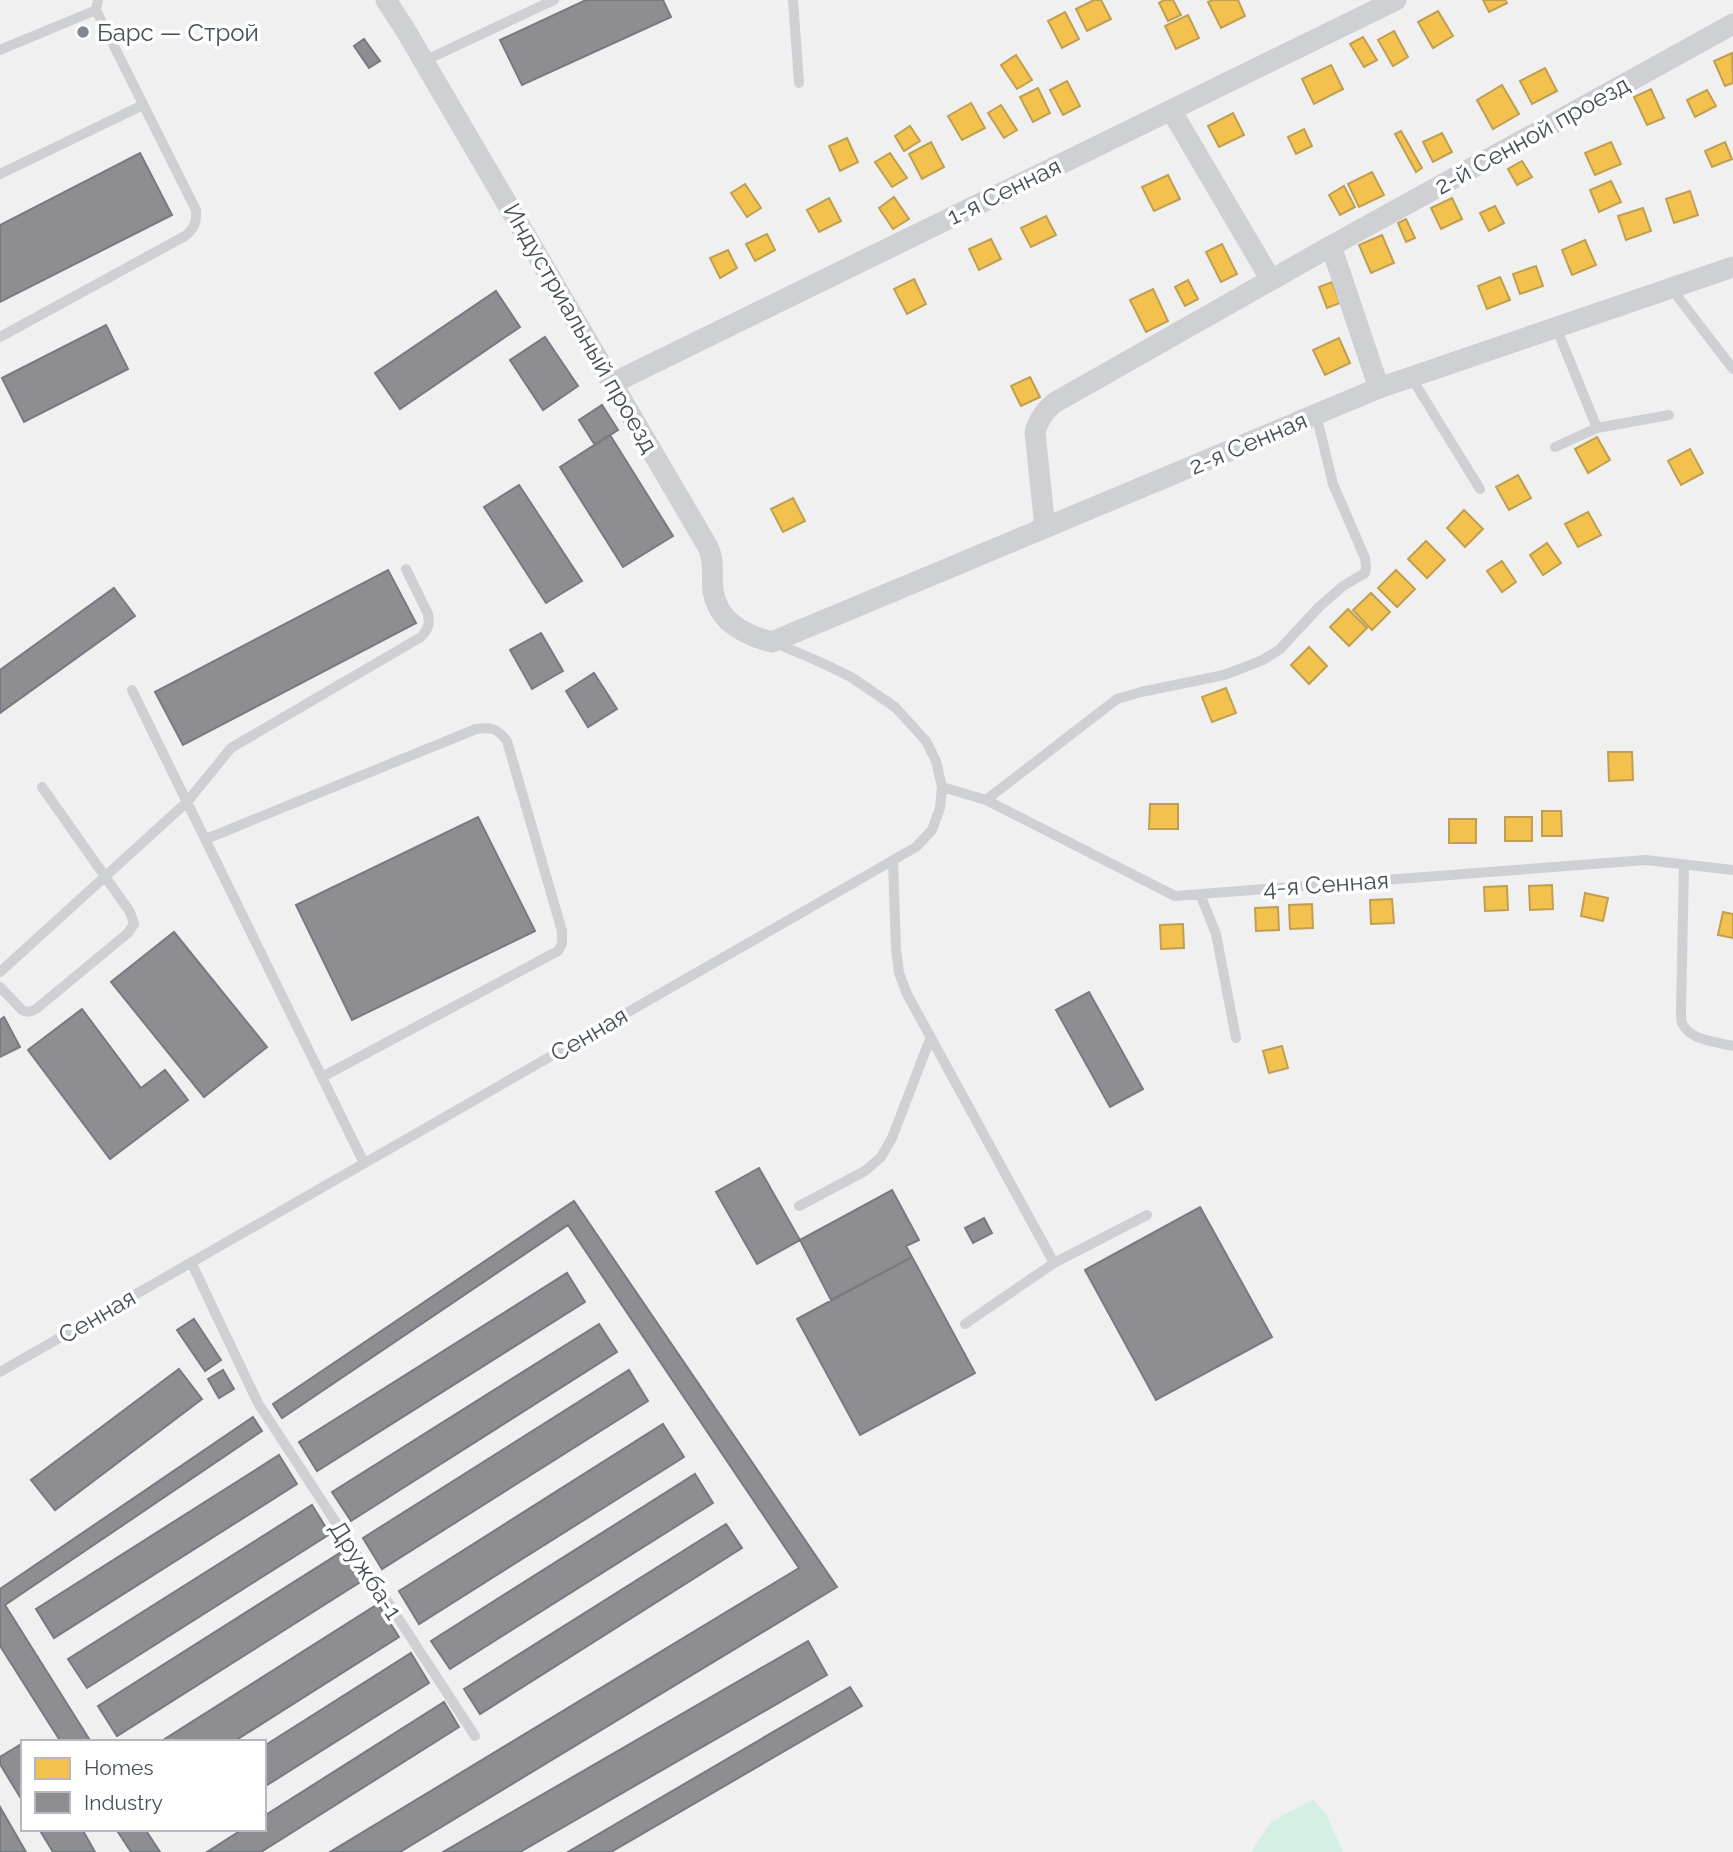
<svg xmlns="http://www.w3.org/2000/svg" width="1733" height="1852" font-family="Raleway,sans-serif">
	<style>
		.green { fill: #d4efe3 }
		.homes { fill: #f2c14e; stroke: #bf9f52; stroke-width: 2 }
		.industry { fill: #8d8d92; stroke: #787a82; stroke-width: 2 }
		.lines { fill: none; stroke-linecap: round; stroke-linejoin: round }
		.service { stroke: #ced0d3; stroke-width: 10 }
		.minor { stroke: #ced0d3; stroke-width: 21 }
		.poi-dot { fill: #828790; stroke: #fff; stroke-width: 2.5 }
		.labels { text-anchor: middle; dominant-baseline: central; stroke-width: 7; stroke-linejoin: round; paint-order: stroke }
		.poi-label { font-size: 24px; fill: #474f5c; stroke: #fff; text-anchor: start }
		.street-label { font-size: 24px; fill: #474f5c; stroke: #fff }
	</style>
	<rect width="100%" height="100%" fill="#f0f0f0"/>
	<path class="green" d="M1313 1799 1327 1816 1343 1852H1251L1271 1822Z"/>
	<path class="homes" d="M1094 0H1101L1111 19 1087 31 1076 9Z
		M1164 0H1173L1181 15 1168 21 1159 3Z
		M1213 0H1238L1245 16 1221 28 1208 2Z
		M1483 0H1505L1507 3 1489 12Z
		M1438 11 1453 36 1433 48 1418 22Z
		M1065 12 1079 39 1062 48 1048 21Z
		M1188 15 1199 38 1176 49 1165 26Z
		M1394 31 1408 57 1393 66 1378 40Z
		M1363 37 1377 60 1364 67 1350 44Z
		M1732 53 1733 83 1725 86 1714 61Z
		M1016 55 1032 80 1017 89 1001 65Z
		M1331 65 1343 89 1314 104 1302 79Z
		M1545 68 1557 91 1532 104 1520 81Z
		M1067 81 1080 106 1063 115 1050 90Z
		M1502 85 1519 114 1493 129 1477 100Z
		M1038 88 1050 113 1033 122 1020 97Z
		M1651 89 1664 118 1647 125 1634 97Z
		M1707 90 1716 106 1695 117 1687 100Z
		M971 103 985 128 962 140 948 116Z
		M1001 105 1017 130 1004 138 988 113Z
		M1233 113 1244 135 1219 147 1208 126Z
		M910 126 920 141 904 151 895 136Z
		M1304 129 1312 146 1296 154 1288 137Z
		M1401 131 1422 168 1416 172 1395 134Z
		M1442 133 1452 152 1433 162 1423 142Z
		M847 138 858 162 840 171 829 146Z
		M931 142 944 167 922 179 909 154Z
		M1611 142 1621 164 1595 175 1585 153Z
		M1725 142 1732 159 1712 167 1705 151Z
		M890 153 907 178 892 187 875 162Z
		M1522 161 1532 177 1517 185 1508 169Z
		M1372 172 1384 195 1359 207 1348 184Z
		M1168 175 1180 199 1154 211 1142 187Z
		M1611 181 1621 202 1599 212 1590 190Z
		M745 184 761 208 747 217 731 193Z
		M1344 186 1355 207 1340 215 1329 195Z
		M1690 191 1698 215 1674 223 1666 199Z
		M894 197 909 219 893 229 879 208Z
		M829 198 841 221 819 232 807 210Z
		M1452 198 1462 219 1441 229 1431 208Z
		M1495 206 1504 223 1489 231 1480 213Z
		M1643 208 1651 231 1626 240 1618 216Z
		M1046 216 1056 235 1031 247 1021 228Z
		M1406 219 1415 238 1406 242 1398 223Z
		M767 234 775 250 755 261 746 244Z
		M1382 235 1394 263 1371 273 1359 245Z
		M991 239 1001 259 979 270 969 249Z
		M1585 240 1596 265 1572 275 1562 250Z
		M1222 244 1237 274 1221 282 1206 252Z
		M728 250 737 268 720 278 710 258Z
		M1536 266 1543 286 1520 294 1513 274Z
		M1500 277 1510 300 1487 309 1478 286Z
		M914 279 926 304 907 314 894 289Z
		M1188 280 1198 299 1185 306 1175 287Z
		M1332 282 1340 303 1327 308 1319 287Z
		M1153 289 1168 321 1146 332 1130 300Z
		M1339 338 1350 363 1325 375 1313 350Z
		M1030 377 1040 397 1021 406 1011 386Z
		M1597 437 1610 460 1588 473 1575 449Z
		M1690 449 1703 473 1681 485 1668 461Z
		M1518 475 1531 498 1509 510 1496 487Z
		M793 498 805 521 783 532 771 509Z
		M1464 510 1483 529 1465 547 1447 528Z
		M1588 512 1601 535 1578 547 1565 524Z
		M1426 541 1445 560 1427 578 1408 559Z
		M1547 543 1561 563 1543 575 1530 555Z
		M1502 561 1516 582 1502 592 1487 571Z
		M1396 570 1415 589 1397 607 1378 588Z
		M1371 593 1390 612 1372 630 1353 610Z
		M1348 609 1367 628 1349 646 1330 627Z
		M1309 647 1327 666 1309 684 1291 665Z
		M1226 688 1236 713 1212 722 1202 697Z
		M1608 752H1632L1633 780 1609 781Z
		M1150 804H1178V829H1149Z
		M1542 811H1561L1562 836H1542Z
		M1505 817H1532V841H1505Z
		M1449 819H1476V843H1449Z
		M1552 885 1553 909 1530 910 1529 886Z
		M1507 886 1508 910 1485 911 1484 887Z
		M1585 893 1608 898 1603 921 1581 916Z
		M1392 899 1394 923 1371 924 1370 900Z
		M1312 904 1313 928 1290 929 1289 905Z
		M1278 907 1279 930 1256 931 1255 908Z
		M1723 912 1733 914V938L1718 935Z
		M1183 924 1184 948 1161 949 1160 925Z
		M1282 1046 1288 1068 1269 1073 1263 1051Z"/>
	<path class="industry" d="M586 0H663L671 17 522 85 500 40Z
		M364 39 380 61 369 68 354 46Z
		M140 153 172 215 0 302V225Z
		M496 291 520 327 400 409 375 373Z
		M106 325 128 369 24 422 2 378Z
		M545 337 578 386 543 410 510 360Z
		M602 405 618 430 595 445 579 420Z
		M610 435 673 536 623 567 560 467Z
		M519 485 582 581 546 603 484 507Z
		M388 570 416 623 183 745 155 692Z
		M114 588 135 616 0 713V670Z
		M541 633 563 671 532 689 510 650Z
		M594 673 617 709 588 727 566 691Z
		M478 817 535 931 352 1020 296 905Z
		M174 932 267 1047 204 1097 111 982Z
		M1089 992 1143 1089 1110 1107 1056 1010Z
		M82 1009 141 1088 165 1070 188 1100 110 1159 28 1050Z
		M4 1017 20 1047 0 1057V1020Z
		M759 1168 800 1240 757 1264 716 1192Z
		M892 1190 919 1240 906 1246 912 1257 831 1300 800 1240Z
		M574 1201 837 1587 400 1852H330L799 1568 568 1225 282 1418 273 1404Z
		M1200 1207 1272 1337 1156 1400 1085 1270Z
		M984 1218 992 1233 973 1243 965 1228Z
		M912 1257 975 1373 860 1435 797 1319Z
		M567 1273 585 1302 317 1471 299 1442Z
		M194 1319 221 1360 205 1371 177 1330Z
		M599 1324 617 1352 351 1521 332 1492Z
		M179 1369 202 1399 55 1510 31 1480Z
		M223 1370 234 1389 219 1398 208 1379Z
		M629 1370 648 1401 382 1569 363 1538Z
		M253 1417 262 1431 5 1605 91 1742H61L0 1646V1589Z
		M663 1424 684 1457 419 1624 399 1591Z
		M279 1455 297 1484 54 1638 36 1609Z
		M695 1474 713 1503 450 1669 431 1641Z
		M312 1505 330 1534 87 1688 68 1659Z
		M726 1524 742 1548 480 1714 464 1689Z
		M343 1551 362 1581 117 1736 98 1706Z
		M378 1604 399 1637 233 1742H160Z
		M808 1641 827 1675 520 1852H443Z
		M411 1653 429 1683 264 1787V1746Z
		M850 1687 862 1706 611 1852H568Z
		M444 1702 459 1727 261 1852H207L243 1829H264V1816Z
		M23 1743V1802L0 1764V1757Z
		M0 1807 26 1852H0Z
		M39 1829H82L95 1852H53Z
		M116 1829H145L160 1852H131Z"/>
	<g class="lines">
		<path class="service" d="M793 0 799 83
			M0 50 96 10
			M424 61 554 0
			M0 174 143 105
			M1671 288 1733 369
			M1556 327 1597 428 1669 415
			M0 337 185 236C194 229 197 222 196 210L96 10 98 0
			M1411 377 1480 489
			M1555 447 1597 428
			M132 690 364 1163
			M942 787 986 800 1175 896 1646 860 1733 870
			M986 800 1117 699 1141 692 1224 675 1263 660 1280 649 1319 607 1343 586 1365 573 1366 568 1365 558 1333 484 1316 414
			M206 839 476 729C492 727 497 728 507 741L562 931V944L558 951 322 1077
			M893 860 896 949 899 973 907 994 1054 1263 965 1324
			M1684 865 1681 1011C1681 1015 1681 1019 1682 1023 1690 1041 1717 1042 1733 1046
			M1200 894 1216 934 1236 1038
			M0 972 187 802 231 748 421 637C428 630 430 624 428 614L406 569
			M0 987 22 1010C27 1013 31 1012 36 1009L128 933 134 924 130 912 42 787
			M799 1206 865 1171 881 1157 892 1138 930 1039
			M191 1262 258 1403 475 1736
			M1054 1263 1147 1215
			M0 1372 916 847 932 830 940 808 942 787 936 761 926 741 895 707 851 677 820 662 775 643"/>
		<path class="minor" d="M386 0 406 31 708 547C710 552 712 558 712 563 713 573 712 582 713 591 718 622 744 635 772 642L1379 388 1733 267
			M1171 110 1271 280
			M613 383 1396 0
			M1379 388 1331 246 1733 24
			M1045 528 1035 432C1039 419 1044 412 1054 403L1331 246"/>
	</g>
	<circle class="poi-dot" cx="83" cy="32" r="7"/>
	<g class="labels">
		<g class="poi-label">
			<text x="97" y="32">Барс — Строй</text>
		</g>
		<g class="street-label">
			<text transform="translate(1532 135) rotate(-29)">2-й Сенной проезд</text>
			<text transform="translate(1004 191) rotate(-26)">1-я Сенная</text>
			<text transform="translate(581 328) rotate(60)">Индустриальный проезд</text>
			<text transform="translate(1248 443) rotate(-23)">2-я Сенная</text>
			<text transform="translate(1326 884) rotate(-4)">4-я Сенная</text>
			<text transform="translate(589 1034) rotate(-30)">Сенная</text>
			<text transform="translate(97 1316) rotate(-30)">Сенная</text>
			<text transform="translate(366 1570) rotate(57)">Дружба-1</text>
		</g>
	</g>
	<rect x="21" y="1740" width="245" height="91" fill="#ffffff" stroke="#b5b9be" stroke-width="2"/>
	<rect x="35" y="1758" width="35" height="21" fill="#f2c14e" stroke="#b5b9be" stroke-width="2"/>
	<text x="84" y="1775" font-size="21" fill="#474f5c">Homes</text>
	<rect x="35" y="1792" width="35" height="21" fill="#8d8d92" stroke="#b5b9be" stroke-width="2"/>
	<text x="84" y="1810" font-size="21" fill="#474f5c">Industry</text>
</svg>
